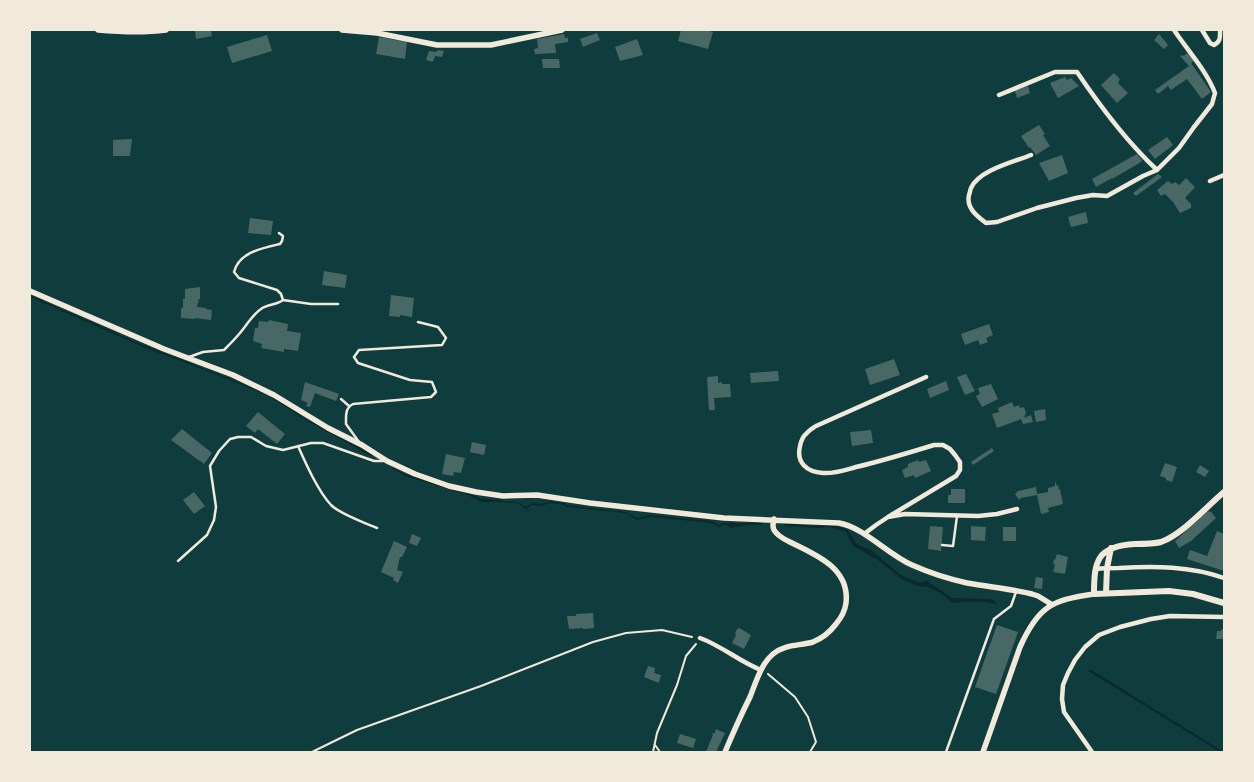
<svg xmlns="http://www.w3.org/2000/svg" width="1254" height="782" font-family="Raleway,sans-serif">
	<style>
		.water { fill: #0a2a2b }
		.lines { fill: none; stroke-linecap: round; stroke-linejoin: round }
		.stream { stroke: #0a2a2b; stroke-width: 3 }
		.building { fill: #486865 }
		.path { stroke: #f1e9da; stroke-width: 2 }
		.service { stroke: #f1e9da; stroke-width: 2.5 }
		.minor { stroke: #f1e9da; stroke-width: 4.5 }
		.tertiary { stroke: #f1e9da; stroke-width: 5.5 }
		.secondary { stroke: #f1e9da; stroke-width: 6 }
	</style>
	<rect width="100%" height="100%" fill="#0f3d3e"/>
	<path class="water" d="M30 295 136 342 266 393 289 406 304 418 375 456H371L304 419 269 396 202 369 143 347 30 297Z
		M393 467 405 474 469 493 482 499 501 500 507 502 513 501 521 504 526 507 531 503 542 504 549 501 565 503 566 505 626 512 637 518 651 515 712 521 719 525C729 520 733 524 743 523 748 523 754 522 760 522L762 525H747L731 528C726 524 725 523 719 527L711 523 650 517 637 520 626 513 566 507 564 505 549 503 542 506 531 505 526 510 521 505 513 502 508 503 501 502H481L468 495 405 476 392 468Z
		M791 524 814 526 830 525 847 529 857 544 871 550 901 575 919 583 927 581 952 598 991 599 997 603 996 604C982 600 967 602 952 603L941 593 925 586 919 587 900 578 878 560 853 546 846 532 830 527 818 528 791 526Z
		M1090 669 1224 752H1220L1088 671Z"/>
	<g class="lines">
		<path class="stream" d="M786 525H795"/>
	</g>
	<path class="building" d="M199 30H211L212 36 196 39 195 31Z
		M681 30H706L713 32 708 49 678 41Z
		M597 33 600 40 583 47 580 39Z
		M564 34 565 38H568V42L555 44 556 53 535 54 534 49 538 48 537 39Z
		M1159 34 1168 45 1164 49 1154 40Z
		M267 35 272 51 232 63 227 47Z
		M379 37 407 42 405 59 376 54Z
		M637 39 643 55 620 61 615 47Z
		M438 50 444 51 442 57 435 56 433 62 426 60 429 51 436 52Z
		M1188 53 1194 61 1191 63 1211 92 1202 99 1187 79 1171 90 1168 86 1158 94 1155 90 1189 66 1180 56 1181 55 1183 56Z
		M542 59H559L560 68H543Z
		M1114 73 1120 79 1118 83 1128 93 1117 103 1101 85Z
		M1065 77 1067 80 1071 78 1079 86 1058 98 1050 83Z
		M1028 86 1030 93 1017 98 1015 91Z
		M1039 125 1045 134 1043 135 1050 146 1036 155 1030 147 1029 148 1021 136Z
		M1167 137 1173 145 1155 159 1148 150Z
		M132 139 130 156H113V140Z
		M1137 154 1142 160 1141 162 1112 179V178L1096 187 1092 179Z
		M1062 155 1068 173 1049 181 1039 163Z
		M1158 174 1162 177 1136 196 1133 193Z
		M1186 178 1195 187 1185 198 1191 204V208L1180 213 1173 202 1165 194 1161 196 1157 190 1168 181 1172 184 1175 182 1179 185Z
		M1086 212 1088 223 1071 227 1068 217Z
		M250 218 273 221 271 235 248 233Z
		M324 271 347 275 345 288 322 285Z
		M200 287V299H199L197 307 206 308V309L212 310 211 320 195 318V319L181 318V308H183V299H185V289Z
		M391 295 414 298 412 317 400 315V317L389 316Z
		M269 320 288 324 287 331 301 333 298 351 284 349V352L261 348 262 344 253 341 255 328H258L259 321 268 322Z
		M989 324 993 335 986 338 988 342 980 345 978 340 965 345 961 334Z
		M894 359 900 375 870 385 865 369Z
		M778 371 779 381 751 383 750 373Z
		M966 374 975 391 965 395 957 377Z
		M718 376V383L722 382V384H730L731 397 714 398 715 410H709L707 377Z
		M946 381 949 390 930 398 927 389Z
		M305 382 339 394 336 401 315 393 310 407 306 406 308 403 301 400Z
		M991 384 998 399 982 407 976 396 980 394 978 388Z
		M1012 402 1014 407 1019 405 1020 408 1024 407 1026 413 1024 418 1031 415 1033 422 1023 424 1021 419 997 428 992 414 999 412 998 408Z
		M1045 409 1046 420 1036 422 1034 411Z
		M258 412 285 434 277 444 258 429 255 433 246 426Z
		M182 429 212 453 204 464 171 440Z
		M871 430 873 443 852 446 850 432Z
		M472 442 486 445 484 455 470 452Z
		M992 448 994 451 973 465 971 462Z
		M446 454 465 458 461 473 454 472 453 476 442 474Z
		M918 460 919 462 926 460 931 471 915 478 914 475 905 478 902 470 908 467V464Z
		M1165 463 1177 467 1172 482 1166 480V478L1160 476Z
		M1200 465 1209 471 1205 477 1196 472Z
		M1055 481 1057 486 1058 485 1059 490 1060 489 1063 504 1048 508 1049 512 1041 514 1037 495 1021 498 1019 500 1015 494 1018 491 1036 487 1037 494 1048 492V488L1055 486Z
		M951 489H965V503H948V495H951Z
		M194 492 205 506 194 514 183 500Z
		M1208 511 1211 512 1216 518 1191 541 1179 548 1175 541Z
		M930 526 943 527 941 551 928 549Z
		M971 526 986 527 985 541 971 540Z
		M1003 527H1016V541H1003Z
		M1217 531 1224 534V571L1187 559 1190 550 1207 556Z
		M412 534 421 538 417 546 409 543Z
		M394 541 407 547 402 557H400L397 570 403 572 398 583 393 580 394 578 381 572Z
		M1057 554 1068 557 1065 574 1053 572 1055 564H1053L1054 559 1055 560Z
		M1036 577 1043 578 1042 589 1034 588Z
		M593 613 594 628 583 629V628L569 629 567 616H576V614Z
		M997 625 1018 632 996 694 975 687Z
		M739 628 751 635 744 649 732 643 736 635 735 634 737 629Z
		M1222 629H1224V639H1216L1217 631H1221Z
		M648 666 655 668 654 673 661 675 659 683 644 677Z
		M716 729 725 733 716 752H706L713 735 712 734 713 733 714 734Z
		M680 734 696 739 693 748 677 743Z"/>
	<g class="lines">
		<path class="path" d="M768 674 795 697 808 717 816 742 810 752
			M655 745 660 752
			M312 752 357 730 481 686 593 642 626 633 662 630 692 637
			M653 752 657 733 677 685 686 656 696 644"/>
		<path class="service" d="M283 300 311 304H338
			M189 357 203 352 224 350C229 345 235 339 240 333 247 325 252 315 261 309 268 304 277 305 283 300L281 294 277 290 239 278 234 272C239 252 263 248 280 244L282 241 283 236 279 233
			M341 399 349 406
			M359 442 346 424C346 416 345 408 353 404L431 397 436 392 432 382 410 380 358 363 354 357 359 350 442 345 446 338 438 327 418 322
			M298 446C306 464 318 491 331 505 340 514 365 523 377 528
			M942 545 953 546 957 516
			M178 561 207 535 214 520 216 507 210 466 219 451 230 439 238 437H251L266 446 283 450 311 443H323L374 461H383
			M946 752 994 619 1011 606 1016 592"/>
		<path class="minor" d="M1202 30 1210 43 1214 45C1221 41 1220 37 1220 30
			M999 95 1055 72H1077C1100 106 1126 141 1157 170
			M1031 155C1014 162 979 170 971 188 970 190 970 193 969 195 966 208 977 216 986 223L997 222 1037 208 1076 198 1093 195 1107 196 1143 176 1157 170 1179 148 1194 127 1212 104 1215 93C1206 70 1188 51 1174 30
			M1210 181 1224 175
			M888 517 956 476 960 470V462L955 455 950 449 943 445H934C908 453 882 461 856 467 845 470 834 474 823 473 807 472 796 463 800 446 801 441 803 436 807 433 809 430 813 428 816 426L926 377
			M864 534 876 525 888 517 905 514 978 516 997 514 1017 509
			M1096 569C1104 568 1111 568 1119 568 1155 566 1190 566 1224 578
			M700 638C722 646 740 662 761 670
			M1092 752 1064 712 1062 699 1063 685 1068 673 1075 660 1085 647 1099 635 1120 627 1151 619 1170 616 1224 617"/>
		<path class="tertiary" d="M98 30C121 32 143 33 166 30
			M342 30 377 33 437 45H491L562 30
			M30 291 164 349 233 375 274 395 328 428 362 445 387 461 415 474 449 486 476 492 503 496 537 495 590 503 724 518 839 523C865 528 887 554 912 565 930 573 949 579 967 583 989 587 1011 589 1032 594L1038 596 1051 604
			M725 752C733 733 741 715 750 697 756 682 761 664 773 654 785 644 799 646 813 642 823 638 830 632 836 624 841 618 845 611 846 603 850 569 817 555 792 543 786 540 778 537 774 530 772 526 773 523 774 519
			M983 752 1020 647C1038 607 1051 600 1094 594"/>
		<path class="secondary" d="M1224 492C1206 507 1183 534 1161 542 1153 544 1143 544 1135 544 1097 546 1094 561 1094 594L1169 591 1193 594 1224 603
			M1106 593 1107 568 1111 548"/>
	</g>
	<rect width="1254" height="782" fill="none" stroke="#f1e9da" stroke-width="62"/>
</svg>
